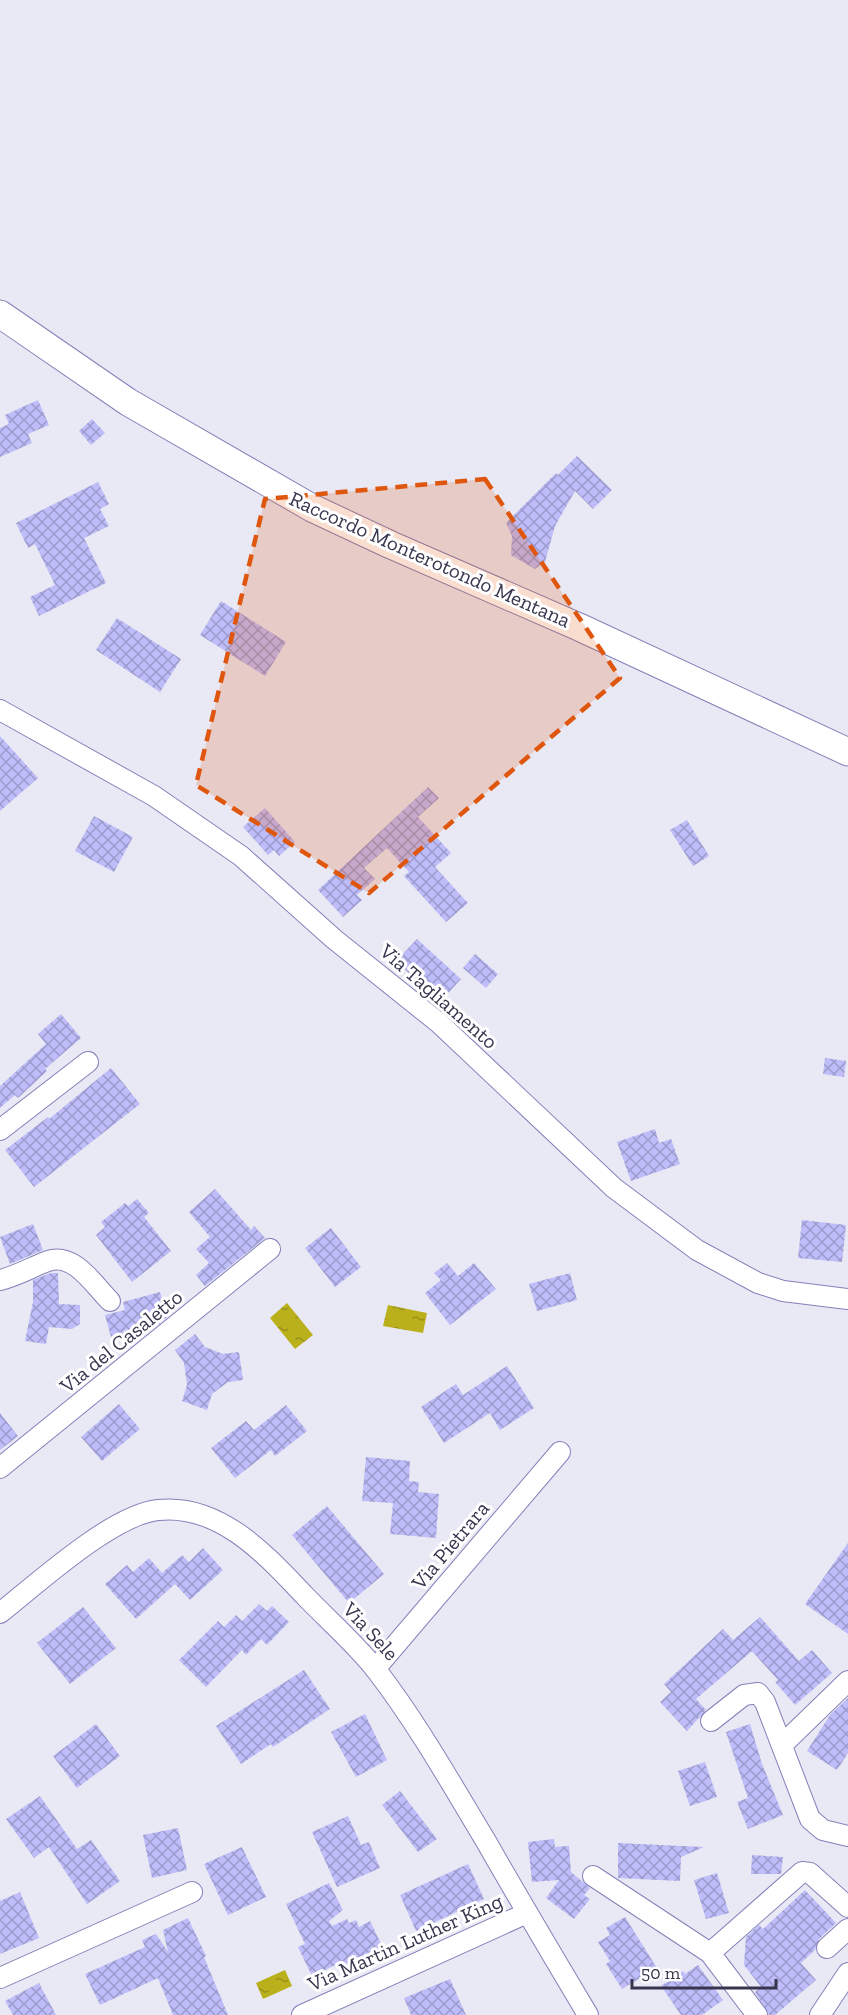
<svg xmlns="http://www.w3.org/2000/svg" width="848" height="2015" font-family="'Zilla Slab',serif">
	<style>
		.water { fill: url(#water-ripples) }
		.building { fill: url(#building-cross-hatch) }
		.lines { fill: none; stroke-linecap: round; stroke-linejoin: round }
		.street-casing { stroke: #8381b9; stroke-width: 22 }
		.secondary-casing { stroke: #8381b9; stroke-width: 29 }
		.street { stroke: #fff; stroke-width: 20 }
		.secondary { stroke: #fff; stroke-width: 27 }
		.marked { fill: #df570f; fill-opacity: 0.2; stroke: #df570f; stroke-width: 4.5; stroke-dasharray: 12 8; stroke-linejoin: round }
		.labels { text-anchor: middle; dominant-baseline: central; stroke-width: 6; stroke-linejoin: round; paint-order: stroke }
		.street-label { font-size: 21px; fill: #37364e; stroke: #fff }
	</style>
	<defs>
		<pattern id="water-ripples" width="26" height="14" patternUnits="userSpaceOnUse" patternTransform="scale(1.5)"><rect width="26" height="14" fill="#bab01b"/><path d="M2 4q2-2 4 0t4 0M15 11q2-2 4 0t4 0" fill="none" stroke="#98901a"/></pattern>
		<pattern id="building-cross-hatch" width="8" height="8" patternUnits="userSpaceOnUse" patternTransform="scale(1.5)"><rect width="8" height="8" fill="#bebdf9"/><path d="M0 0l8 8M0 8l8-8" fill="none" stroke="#9b9acc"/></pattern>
	</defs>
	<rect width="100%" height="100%" fill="#e9e9f5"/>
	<path class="water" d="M287 1303 313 1335 295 1349 270 1318Z
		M388 1305 427 1313 423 1333 383 1326Z
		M285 1970 292 1986 263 1999 256 1983Z"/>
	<path class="building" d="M38 400 49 425 28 434 32 443 0 457V428L9 424 5 415Z
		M92 419 105 433 91 445 79 431Z
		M577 456 612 490 593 509 575 491 555 526 545 562 535 569 511 555 512 536 506 523 556 473 558 475Z
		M98 482 109 504 100 509 109 526 84 538 106 583 39 616 30 597 55 585 35 544 28 548 16 523Z
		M221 601 286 642 265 676 200 635Z
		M117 618 181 659 160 692 96 650Z
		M0 736 38 778 0 811Z
		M428 787 439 798 418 817 451 853 435 867 468 903 446 922 404 876 409 872 387 848 364 868 375 879 357 895 362 900 343 917 318 890Z
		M265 808 295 842 279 856 274 850 268 855 243 827Z
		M94 816 133 837 114 872 75 851Z
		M687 820 709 856 693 866 670 830Z
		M417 939 461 979 440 1002 396 961Z
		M475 954 498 974 486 988 463 968Z
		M61 1014 81 1038 45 1069 47 1071 18 1098 15 1095 0 1108V1086L46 1044 38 1034Z
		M825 1058 846 1061 844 1077 823 1074Z
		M111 1068 140 1104 34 1187 5 1150 48 1117 49 1119Z
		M655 1129 659 1143 671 1139 680 1164 631 1181 617 1142Z
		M215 1189 251 1230 254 1226 265 1238 205 1286 196 1275 209 1263 196 1249 210 1237 189 1212Z
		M137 1199 149 1213 144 1217 171 1251 132 1282 96 1235 105 1227 101 1222 125 1203 128 1206Z
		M802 1220 846 1225 842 1262 798 1258Z
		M33 1224 43 1250 10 1264 0 1237Z
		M331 1228 361 1267 335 1287 305 1248Z
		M447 1263 458 1276 474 1263 496 1289 450 1325 425 1293 441 1280 434 1273Z
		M51 1273H58L59 1304 80 1305V1324L72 1329 49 1327 46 1344 25 1341 33 1302V1280Z
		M570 1273 577 1300 537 1311 529 1284Z
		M160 1292 167 1317 159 1324 111 1337 105 1315 125 1310 123 1302Z
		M195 1334 205 1347 223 1354 239 1352 243 1380 228 1382 212 1394 207 1410 182 1401 187 1385 184 1363 175 1350Z
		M507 1366 534 1408 500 1430 490 1413 444 1443 421 1407 456 1384 463 1395Z
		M119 1404 140 1429 102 1461 81 1437Z
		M286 1405 307 1431 275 1456 271 1450 235 1478 211 1448 246 1421 254 1430Z
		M0 1413 18 1436 0 1450Z
		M366 1457 410 1461 409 1481 419 1482 418 1492 439 1494 436 1538 390 1534 393 1503 362 1501Z
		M327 1506 384 1574 349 1603 292 1535Z
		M848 1543V1634L805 1604Z
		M203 1548 223 1570 190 1600 175 1584 136 1619 105 1584 127 1565 133 1572 149 1558 162 1573 182 1555 189 1562Z
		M259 1604 267 1611 272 1606 289 1622 267 1645 261 1639 246 1655 242 1650 206 1687 179 1660 218 1621 224 1627 236 1615 242 1621Z
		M83 1607 116 1648 70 1684 37 1643Z
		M760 1617 799 1661 812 1650 832 1673 795 1705 775 1682 778 1680 752 1651 696 1699 706 1710 687 1731 660 1702 671 1692 664 1684 723 1629 733 1640Z
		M304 1670 330 1709 273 1747 271 1744 241 1764 216 1726Z
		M848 1698V1753L837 1770 807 1751 830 1715Z
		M365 1714 387 1760 356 1777 331 1732Z
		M96 1724 120 1756 77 1788 53 1756Z
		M750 1724 762 1764 783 1815 748 1829 737 1802 748 1798 726 1732Z
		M705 1762 717 1797 690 1806 678 1771Z
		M400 1791 437 1839 418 1852 382 1805Z
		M40 1796 77 1849 91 1840 120 1881 87 1904 49 1847 34 1858 6 1819Z
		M348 1816 361 1845 369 1842 380 1868 337 1887 312 1832Z
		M178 1828 187 1870 152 1878 143 1835Z
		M554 1839 555 1847 569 1846 571 1872 590 1888 584 1895 590 1899 574 1919 546 1898 559 1880 532 1882 528 1842Z
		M618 1843 704 1847 681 1857 680 1881 618 1878Z
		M242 1847 266 1897 228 1915 204 1864Z
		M752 1855 783 1857 781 1874H751Z
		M468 1864 484 1899 416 1931 400 1895Z
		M717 1873 729 1913 706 1919 694 1880Z
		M329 1883 343 1910 329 1921 332 1926 347 1919 349 1923 356 1920 359 1927 370 1921 383 1948 344 1967 342 1962 312 1976 298 1947 305 1944 286 1904Z
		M805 1890 836 1923 819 1939 815 1950 801 1963 816 1980 775 2015H769L755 1992 761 1987 744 1965 746 1937 759 1925 763 1929Z
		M20 1892 39 1938 0 1954V1901Z
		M625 1917 657 1968 622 1989 606 1964 610 1961 598 1942 610 1935 606 1928Z
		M188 1918 206 1956 204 1957 228 2015H173L158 1978 100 2005 85 1974 145 1947 142 1940 156 1934 168 1952 163 1930Z
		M698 1965 723 2000 702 2015H681L661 1986 683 1971 685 1974Z
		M450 1979 466 2015H411L404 1998Z
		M39 1983 56 2015H13L5 2001Z"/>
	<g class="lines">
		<g class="street-casing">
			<path id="street" d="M0 710 154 796 241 856 334 939 439 1023 614 1188 697 1250 758 1283 783 1291 848 1299
				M0 1130 88 1062
				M0 1280C17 1276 32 1267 48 1261 74 1252 94 1285 110 1301
				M0 1468 270 1249
				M0 1613C38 1583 112 1515 158 1510 220 1503 267 1556 305 1596 329 1621 356 1644 377 1671 419 1726 452 1785 487 1843 520 1901 554 1958 588 2015
				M375 1669 560 1452
				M711 1721 744 1695 758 1693 765 1702 810 1819 823 1830 848 1836
				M782 1745 848 1681
				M593 1876 710 1953 757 2015
				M827 1948 848 1929
				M710 1953 802 1872 810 1873 848 1907
				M0 1978 192 1892
				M302 2015 527 1913
				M820 2015 848 1973"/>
		</g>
		<g class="secondary-casing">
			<path id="secondary" d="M0 314 128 402 312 508 391 545 579 627 848 752"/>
		</g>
		<use href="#street" class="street"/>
		<use href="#secondary" class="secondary"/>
	</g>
	<path class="marked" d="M485 479 620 678 369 893 196 785 265 499Z"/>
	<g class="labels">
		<g class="street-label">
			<text transform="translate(430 559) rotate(24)">Raccordo Monterotondo Mentana</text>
			<text transform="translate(439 996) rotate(41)">Via Tagliamento</text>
			<text transform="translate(121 1341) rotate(-39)">Via del Casaletto</text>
			<text transform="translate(450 1545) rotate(-50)">Via Pietrara</text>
			<text transform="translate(371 1631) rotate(47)">Via Sele</text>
			<text transform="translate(405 1942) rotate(-24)">Via Martin Luther King</text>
		</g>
	</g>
	<path d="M632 1979v9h144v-9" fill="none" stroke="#37364e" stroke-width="3"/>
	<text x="641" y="1979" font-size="18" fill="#37364e" stroke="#ffffff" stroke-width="4.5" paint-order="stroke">50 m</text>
</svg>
